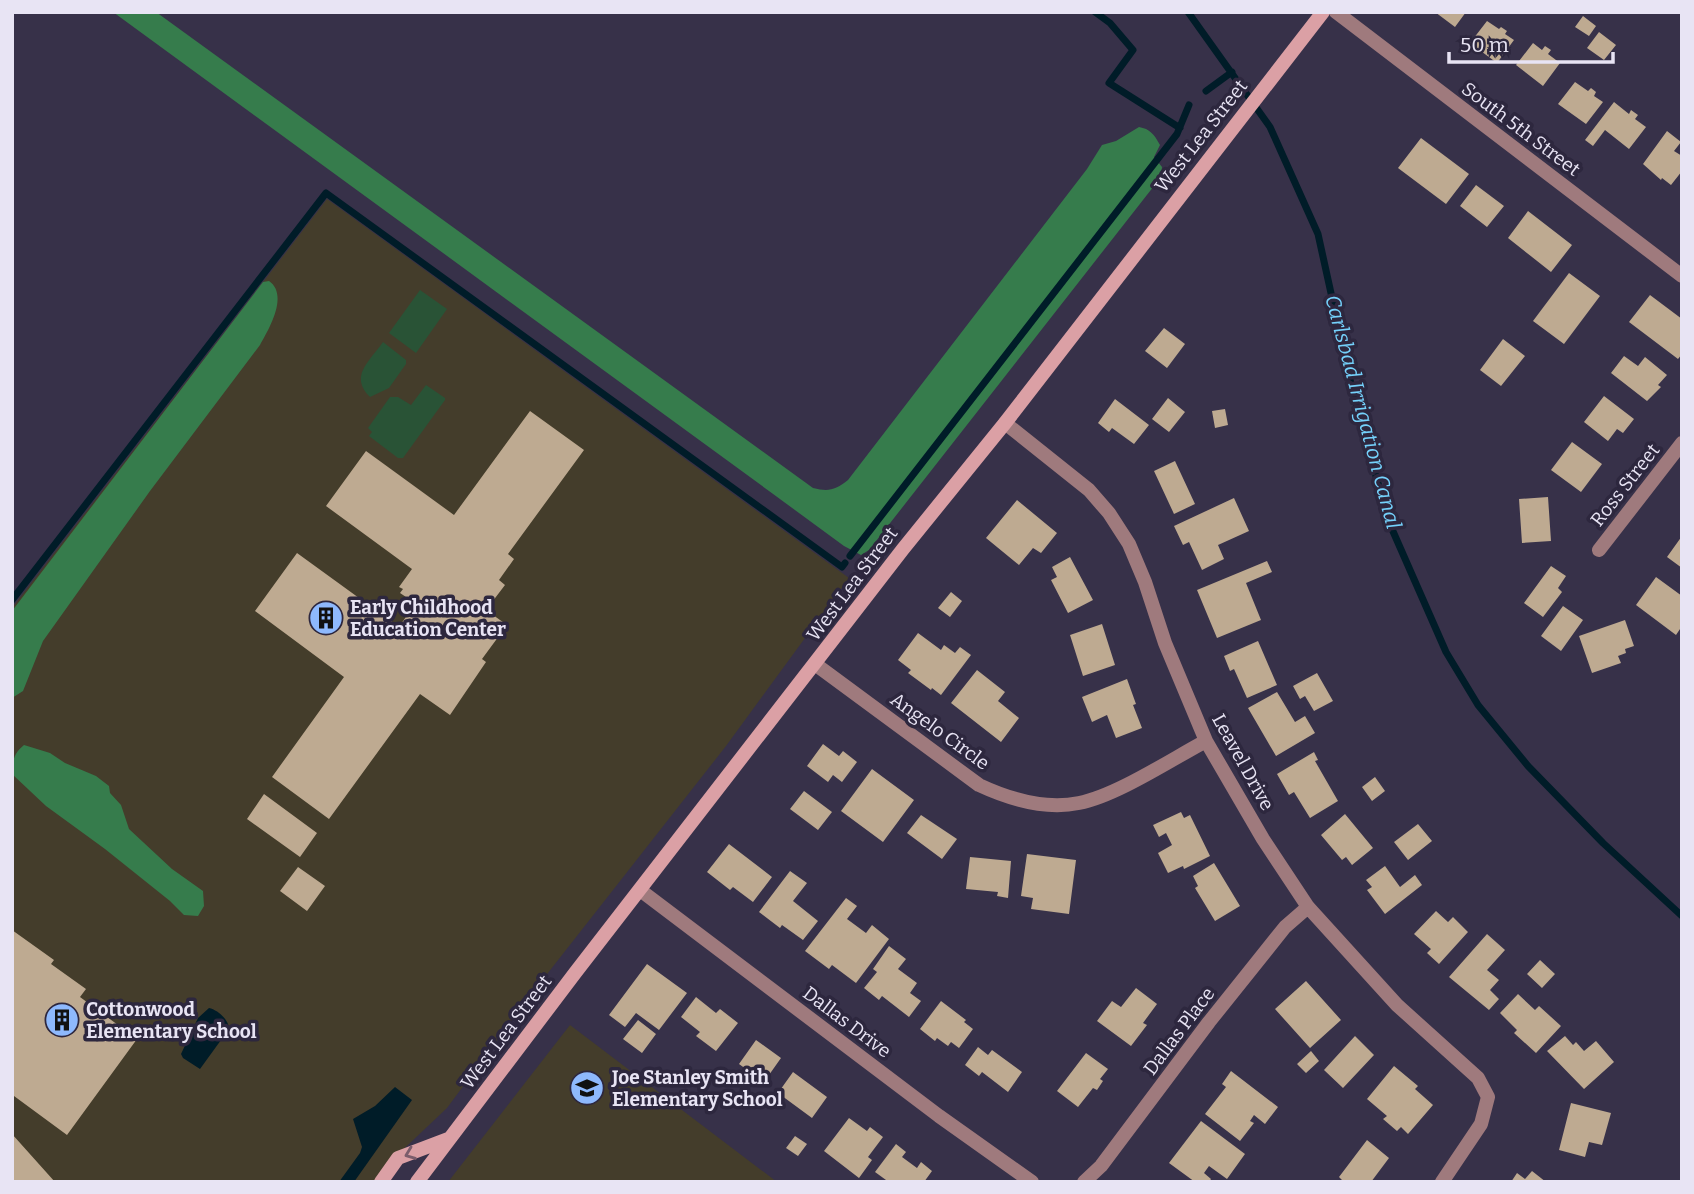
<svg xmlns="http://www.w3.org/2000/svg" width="1694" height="1194" font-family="Bitter,serif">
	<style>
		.education { fill: #443d2b }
		.green { fill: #295336 }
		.forest { fill: #367c4c }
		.water { fill: #001c28 }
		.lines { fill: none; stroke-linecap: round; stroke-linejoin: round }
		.stream { stroke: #001c28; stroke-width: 7 }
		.building { fill: #beaa91 }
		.street { stroke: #9f7a7d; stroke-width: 14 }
		.secondary { stroke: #dba0a5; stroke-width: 14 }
		.oneway { stroke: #7b5d6c }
		.labels { text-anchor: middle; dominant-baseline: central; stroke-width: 7; stroke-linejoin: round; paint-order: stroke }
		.street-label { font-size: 19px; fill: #e8e4f4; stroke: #2d273e }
		.poi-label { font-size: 19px; font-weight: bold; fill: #e8e4f4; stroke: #2d273e; text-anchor: start }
		.water-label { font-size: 21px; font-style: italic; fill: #75d2fc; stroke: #2d273e }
	</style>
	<rect width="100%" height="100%" fill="#373149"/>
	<path class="education" d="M327 199 849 578 726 746 533 992 447 1108 391 1161 376 1182H12V608Z
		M570 1025 777 1182H448Z"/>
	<path class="green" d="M420 290 447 309 416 353 389 333Z
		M383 342 406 360V364L389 388 370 397C349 376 369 362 383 342Z
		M426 385 445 398V400L403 458H398L369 436 372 432 368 428 390 397H398L411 405Z"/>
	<path class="forest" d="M113 12H156L813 488C829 492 835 490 848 480L1087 169 1102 145 1116 141 1139 127C1150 129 1154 134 1160 145L1154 157 1162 167 1161 177 869 550 861 555 844 546 769 491Z
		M269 281C289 295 269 329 260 345L150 491 43 641 23 691 12 698V611L263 282Z
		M24 745 50 753 65 763 96 776 109 786 110 793 121 805 129 829 172 869 203 891 204 906 198 916 184 915 170 901 105 849 46 806 12 774C12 761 14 753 24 745Z"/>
	<path class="water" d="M209 1008C218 1010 229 1020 229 1029L200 1069 183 1058 181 1054 198 1018Z
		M395 1087 412 1100 354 1182H339L360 1153 362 1147 353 1119 375 1106Z"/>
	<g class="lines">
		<path class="stream" d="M1095 12 1110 23 1133 50 1109 83 1180 128
			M1188 12 1270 127 1318 234 1351 384 1388 520 1446 652 1478 705 1528 766 1603 843 1682 916
			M1206 91 1232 72
			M850 556 1177 134 1189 105
			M12 600 326 193 842 567 845 563"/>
	</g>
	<path class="building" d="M1435 12H1466L1455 27Z
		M1583 16 1596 26 1589 36 1575 27Z
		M1487 21 1499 29 1501 27 1507 31 1505 34 1514 40 1497 63 1470 43Z
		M1599 32 1616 45 1604 60 1587 48Z
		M1533 43 1542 50 1545 46 1551 50 1548 54 1560 63 1543 86 1516 65Z
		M1575 82 1588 91 1591 88 1596 92 1594 96 1603 102 1586 124 1558 104Z
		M1614 102 1629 114 1631 110 1638 115 1635 119 1646 127 1629 149 1605 130 1593 146 1585 140Z
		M1667 131 1681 142 1674 151 1682 156V171L1671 185 1662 178 1661 180 1643 164Z
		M1421 138 1469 174 1446 204 1398 168Z
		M1476 185 1504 206 1487 227 1460 206Z
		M1528 211 1572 245 1551 272 1508 238Z
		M1569 273 1600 296 1564 344 1533 321Z
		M1650 295 1682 319V354L1678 359 1629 322Z
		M1164 328 1185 344 1167 368 1145 351Z
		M1503 339 1525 356 1501 386 1480 370Z
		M1624 356 1638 366 1645 357 1667 375 1658 385 1661 387 1647 401 1611 373Z
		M1604 396 1634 419 1623 433 1617 429 1608 441 1584 422Z
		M1168 398 1185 412 1169 432 1152 419Z
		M1115 399 1149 425 1134 444 1112 428 1109 432 1098 423Z
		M1225 409 1228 425 1215 428 1212 411Z
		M530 411 584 450 508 554 514 559 499 580 505 585 486 610 507 625 482 659 486 662 450 715 420 694 329 819 272 777 344 677 255 611 297 553 399 627 412 608 403 601 406 597 400 593 403 589 399 587 412 569 326 506 366 451 454 515Z
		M1572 442 1602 464 1581 492 1551 470Z
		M1175 461 1195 504 1174 514 1154 471Z
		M1548 497 1551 541 1522 543 1519 499Z
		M1234 498 1249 531 1218 545 1224 559 1202 570 1189 542 1183 545 1174 526Z
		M1017 500 1057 533 1041 553 1033 548 1019 565 986 538Z
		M1682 536V568L1667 557Z
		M1070 557 1093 600 1068 613 1051 580 1057 577 1052 567Z
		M1267 561 1272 572 1246 583 1261 620 1217 638 1197 590Z
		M1551 566 1566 576 1558 588 1562 592 1543 617 1524 603Z
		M1656 577 1682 596V626L1676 635 1636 605Z
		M951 592 962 601 950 617 938 608Z
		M1563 606 1583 620 1561 651 1541 636Z
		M1625 620 1634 646 1625 649 1626 653 1618 656 1621 663 1592 673 1579 636Z
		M1102 624 1115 665 1083 676 1070 635Z
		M918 633 941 650 944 645 955 653 960 647 971 655 941 695 932 688 931 690 908 673 911 670 898 660Z
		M1258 641 1277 685 1247 698 1234 669 1230 671 1224 656Z
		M977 670 1005 692 998 701 1019 718 1001 742 951 703Z
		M1317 673 1333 701 1314 711 1305 696 1300 699 1293 686Z
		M1127 679 1136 704 1133 705 1142 728 1116 738 1107 715 1092 722 1082 697Z
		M1277 692 1295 722 1305 716 1315 733 1276 756 1248 708Z
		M823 744 839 756 843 751 857 762 842 782 833 775 828 782 807 766Z
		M1314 752 1318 760 1315 761 1338 801 1310 818 1294 792 1289 795 1277 774Z
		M872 769 914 800 883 842 841 811Z
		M1375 777 1385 791 1372 801 1362 787Z
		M804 791 832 812 818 830 790 809Z
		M264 794 317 833 300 857 247 819Z
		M1181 812 1184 818 1190 815 1210 856 1184 869 1183 866 1168 873 1158 853 1172 845 1166 833 1159 837 1153 825Z
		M1345 814 1373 848 1352 865 1346 857 1342 860 1321 835Z
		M921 815 957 839 942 859 907 833Z
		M1418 824 1432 841 1408 860 1394 842Z
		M729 844 772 877 753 902 733 887 730 890 707 872Z
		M1027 854 1076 860 1069 914 1031 909 1033 898 1021 896Z
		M970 857 1011 861 1008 898 997 896 998 892 966 889Z
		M1214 863 1240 906 1215 921 1195 888 1198 886 1193 876Z
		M1385 866 1400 887 1415 875 1422 885 1385 914 1367 890 1372 887 1366 880Z
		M298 867 325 886 307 911 280 891Z
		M790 871 807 883 793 901 818 921 803 940 782 925 780 928 759 912Z
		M846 898 857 906 847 919 866 933 872 925 889 939 856 983 832 965 829 969 805 951Z
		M1436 911 1448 922 1453 917 1468 932 1439 964 1427 953 1431 949 1414 934Z
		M12 930 54 960 51 964 86 989 80 997 137 1039 67 1135 14 1096 12 1098Z
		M1487 934 1505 950 1487 970 1499 980 1490 990 1499 999 1489 1010 1449 977Z
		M889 946 906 959 898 969 917 983 910 993 921 1001 909 1017 882 996 879 1000 864 988 877 972 873 969Z
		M1540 960 1555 974 1542 988 1527 974Z
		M647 964 687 993 659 1030 636 1013 625 1027 609 1015Z
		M1306 981 1341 1020 1310 1048 1275 1009Z
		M1136 988 1157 1004 1143 1023 1147 1025 1131 1046 1097 1021 1112 1001 1121 1007Z
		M1518 994 1535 1010 1539 1006 1561 1026 1536 1053 1514 1033 1517 1030 1500 1013Z
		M696 997 716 1013 720 1009 738 1023 716 1051 696 1036 700 1032 681 1017Z
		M941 1001 966 1020 964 1022 973 1029 959 1048 951 1042 948 1046 937 1038 935 1041 920 1029Z
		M638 1020 656 1034 642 1053 623 1039Z
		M1355 1036 1374 1055 1343 1088 1324 1070Z
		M1565 1036 1573 1045 1576 1042 1584 1051 1596 1041 1614 1062 1584 1089 1547 1051Z
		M756 1040 781 1058 764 1082 739 1064Z
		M978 1047 988 1055 992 1050 1022 1072 1008 1092 982 1072 979 1076 965 1065Z
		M1311 1051 1319 1061 1306 1073 1297 1064Z
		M1086 1053 1108 1069 1100 1079 1103 1081 1097 1090 1093 1088 1078 1107 1057 1091Z
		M1394 1066 1418 1086 1415 1089 1433 1105 1408 1134 1401 1127 1397 1131 1383 1119 1387 1116 1367 1099Z
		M1231 1071 1278 1107 1265 1124 1254 1115 1250 1121 1254 1123 1240 1141 1205 1114 1226 1087 1222 1084Z
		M793 1072 827 1097 812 1118 778 1093Z
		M1571 1103 1611 1113 1602 1145 1589 1142 1585 1157 1559 1150Z
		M849 1118 867 1131 870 1127 883 1137 868 1157 872 1160 859 1178 824 1151Z
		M1201 1121 1245 1154 1227 1179 1209 1166 1204 1173 1211 1179 1209 1182H1195L1169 1163Z
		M12 1134 55 1182H12Z
		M795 1136 807 1144 798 1156 786 1148Z
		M1367 1140 1389 1158 1371 1182H1344L1339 1177Z
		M896 1144 906 1152 902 1157 917 1168 921 1162 932 1171 924 1182H884L886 1180 875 1172Z
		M1532 1171 1546 1182H1511L1517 1173 1525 1179Z"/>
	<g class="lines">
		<path class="street" d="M1336 12 1682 276
			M1005 423 1089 490 1109 513 1129 544 1145 582 1165 643 1206 741 1263 839 1308 907 1397 1005 1478 1078 1488 1097 1481 1124 1442 1182
			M1599 550 1682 443
			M815 664 979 785C1009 799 1045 810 1079 803 1116 796 1172 759 1206 741
			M640 890 939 1116 1032 1182
			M1084 1182 1101 1166 1209 1022 1285 927 1308 907"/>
		<path class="secondary" d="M381 1182 398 1158 448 1139
			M417 1182 575 973 903 549 1005 423 1323 12"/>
	</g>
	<defs><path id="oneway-chevron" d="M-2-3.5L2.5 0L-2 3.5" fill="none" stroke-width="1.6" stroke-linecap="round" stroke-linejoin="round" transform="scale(1.75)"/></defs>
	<use class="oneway" href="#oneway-chevron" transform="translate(410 1154) rotate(159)"/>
	<defs>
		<g id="building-disc" transform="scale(1.75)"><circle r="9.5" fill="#8eb9fd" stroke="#2d273e"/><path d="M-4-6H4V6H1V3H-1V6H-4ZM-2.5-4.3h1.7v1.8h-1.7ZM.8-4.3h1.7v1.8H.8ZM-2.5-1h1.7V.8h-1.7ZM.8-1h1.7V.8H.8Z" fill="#111"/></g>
		<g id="school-disc" transform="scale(1.75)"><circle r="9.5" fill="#8eb9fd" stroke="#2d273e"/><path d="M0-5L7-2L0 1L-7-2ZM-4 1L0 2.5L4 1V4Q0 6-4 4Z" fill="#111"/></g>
	</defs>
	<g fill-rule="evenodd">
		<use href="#building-disc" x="326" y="618"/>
		<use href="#building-disc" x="62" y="1020"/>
		<use href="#school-disc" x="587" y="1088"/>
	</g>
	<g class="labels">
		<g class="street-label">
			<text transform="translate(1521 129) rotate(37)">South 5th Street</text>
			<text transform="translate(1201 136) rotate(-52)">West Lea Street</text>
			<text transform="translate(1625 485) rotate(-52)">Ross Street</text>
			<text transform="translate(852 584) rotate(-53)">West Lea Street</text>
			<text transform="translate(940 731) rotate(36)">Angelo Circle</text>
			<text transform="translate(1243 762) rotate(61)">Leavel Drive</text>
			<text transform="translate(847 1022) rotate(37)">Dallas Drive</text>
			<text transform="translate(1179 1031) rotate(-53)">Dallas Place</text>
			<text transform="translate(506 1032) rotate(-53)">West Lea Street</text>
		</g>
		<g class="poi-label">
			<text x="350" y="607">Early Childhood<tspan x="350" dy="22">Education Center</tspan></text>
			<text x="86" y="1009">Cottonwood<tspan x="86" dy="22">Elementary School</tspan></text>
			<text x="612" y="1077">Joe Stanley Smith<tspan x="612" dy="22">Elementary School</tspan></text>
		</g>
		<g class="water-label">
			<text transform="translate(1363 412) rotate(75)">Carlsbad Irrigation Canal</text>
		</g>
	</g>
	<rect width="1694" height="1194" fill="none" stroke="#e8e4f4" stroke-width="28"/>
	<path d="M1449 52v10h164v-10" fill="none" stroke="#e8e4f4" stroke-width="3.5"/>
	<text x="1460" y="52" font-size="21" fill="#e8e4f4" stroke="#2d273e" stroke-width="5" paint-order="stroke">50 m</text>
</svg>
